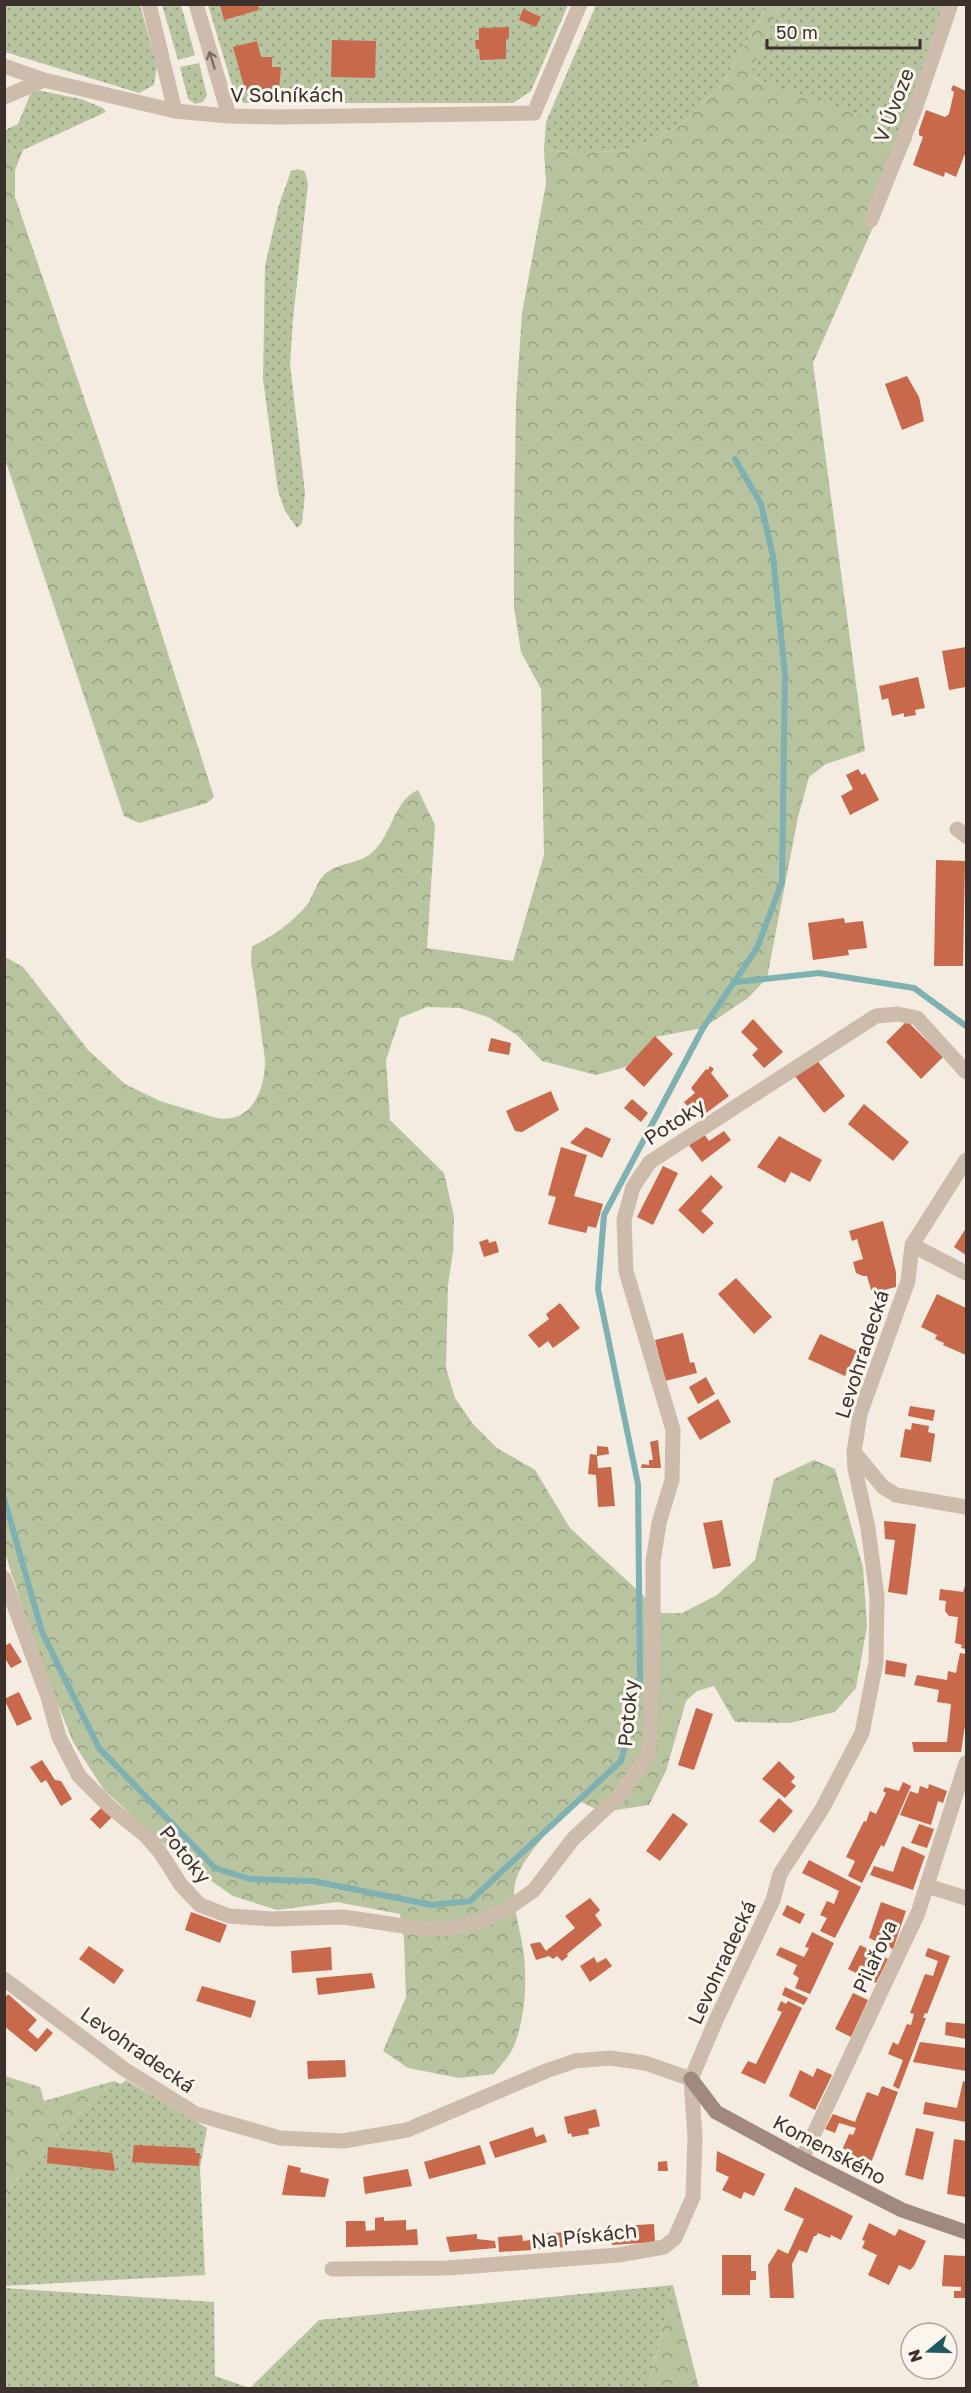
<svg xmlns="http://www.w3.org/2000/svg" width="971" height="2393" font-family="'Golos Text',sans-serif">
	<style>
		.grass { fill: url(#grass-dots) }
		.forest { fill: url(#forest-crowns) }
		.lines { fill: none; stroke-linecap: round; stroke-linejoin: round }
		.stream { stroke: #7fb0b2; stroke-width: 6 }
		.building { fill: #c8694b }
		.street { stroke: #cdbbac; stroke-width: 15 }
		.secondary { stroke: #a18a7d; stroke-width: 15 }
		.oneway { stroke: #7d6f65 }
		.labels { text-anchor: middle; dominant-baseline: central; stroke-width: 6; stroke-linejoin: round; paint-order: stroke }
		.street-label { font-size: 20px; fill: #3b302b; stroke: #fbf5ee }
	</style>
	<defs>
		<pattern id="grass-dots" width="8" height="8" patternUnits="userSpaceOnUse" patternTransform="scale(1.5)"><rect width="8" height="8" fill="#b8c4a0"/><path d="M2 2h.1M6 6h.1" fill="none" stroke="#97a083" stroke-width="1.8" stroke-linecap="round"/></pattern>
		<pattern id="forest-crowns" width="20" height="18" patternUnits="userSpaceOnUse" patternTransform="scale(1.5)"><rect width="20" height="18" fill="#b8c4a0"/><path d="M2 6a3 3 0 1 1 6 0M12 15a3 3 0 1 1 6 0" fill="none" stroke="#97a083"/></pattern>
	</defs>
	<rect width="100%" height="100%" fill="#f4ebe1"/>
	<path class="grass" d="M4 5H140L157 66 154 85 139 93 5 52Z
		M162 5H181L195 55 178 60Z
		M208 5H568L531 91 513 103H244L235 95Z
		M596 5H768L722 84 682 124 632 150 581 153 544 150 546 122Z
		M780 5H944L903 132 749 77Z
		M199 63 207 95 203 102 195 104 188 99 180 67Z
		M37 90 81 99 103 108 106 112 23 150 5 153V130L18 124 30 95Z
		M298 169 305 172 308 184 293 319 290 364 305 493 302 523 297 528 285 511 278 491 263 379 265 266 279 205 291 171Z
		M126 2080 207 2128 200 2168 205 2275 5 2286V2197L28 2162 114 2081 121 2084Z
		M673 2285 648 2388H250L319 2320Z
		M4 2288 214 2302 215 2376 250 2388H5Z"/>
	<path class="forest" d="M768 5H780L749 77 896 129 912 139 813 363 865 751 826 764 809 777 798 817 767 978 748 998 703 1028 655 1037 629 1066 596 1075 542 1061 517 1035 488 1017 460 1008 427 1007 400 1018 386 1060 390 1120 444 1173 454 1216 453 1251 448 1285 446 1368 455 1398 473 1424 497 1448 535 1470 570 1528 662 1613H682L717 1595 755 1560 774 1479 814 1460 835 1469 863 1567 867 1626 856 1688 835 1712 789 1723 735 1722 714 1686 697 1691 686 1701 666 1771 649 1805 602 1812 579 1801C560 1818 523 1855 516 1880 510 1901 519 1922 522 1943 528 1974 526 2019 513 2048 509 2057 500 2066 494 2074L459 2078 408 2068 383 2051 406 1997 404 1939 400 1914 337 1902 277 1910 233 1896 184 1862 104 1790 73 1742 38 1655 5 1553 4 959 7 958 23 967 88 1050 125 1084 160 1101 213 1117C248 1127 264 1094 265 1064 265 1053 262 1042 261 1031 258 1008 255 985 251 962L252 946C271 938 294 921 307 905 314 895 317 880 326 873 338 863 356 864 369 855 392 839 392 801 418 790L435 825 427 948 513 961 544 855 541 689 521 652 514 607V527L516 402 522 313 546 184 544 150 581 153 632 150 682 124 722 84Z
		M23 150 15 170V197L115 488 214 797 207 803 139 823 124 816 5 459V153Z
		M5 2076 40 2087 44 2101 114 2081 28 2162 5 2197Z
		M673 2285 699 2388H648Z"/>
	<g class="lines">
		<path class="stream" d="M736 982 819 973 914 988 966 1026
			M4 1498 42 1632 99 1748 215 1868 250 1879 313 1881 432 1905 470 1901 621 1761 640 1682 638 1484 598 1289 604 1215 703 1028 757 948 782 882 785 674 773 557 761 504 735 459"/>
	</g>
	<path class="building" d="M220 5H258L259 10 224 20Z
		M523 9 541 17 536 27 519 20Z
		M509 27V38H506V59L480 60 479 49H476L475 40H479V28Z
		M332 40 376 41 375 78 331 77Z
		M257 41 261 57H272V67H281L279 91 245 90 233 47Z
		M953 85 966 91V151L956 177 945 172 944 177 913 165 923 137 919 135V130L926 110 945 117 949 114 954 92 951 90Z
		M907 376 919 397 924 421 902 430 885 384Z
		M966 647V687L949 690 942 651Z
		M918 677 925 708 915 710 916 715 904 717V713L892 716 888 698 882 700 879 686Z
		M858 769 862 775 865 773 879 800 850 815 841 796 853 789 846 775Z
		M936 860 965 861 963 966H934Z
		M844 918 845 923 863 921 867 948 848 950 849 955 813 960 808 923Z
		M753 1019 783 1052 764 1068 752 1055 758 1049 741 1032Z
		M907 1021 943 1057 921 1079 886 1042Z
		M655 1036 673 1054 644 1087 625 1069Z
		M491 1038 511 1043 509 1055 488 1051Z
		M816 1059 845 1096 824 1113 794 1075Z
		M710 1066 714 1069 711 1073 729 1096 698 1119 684 1102 695 1093 691 1088 706 1069 708 1070Z
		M551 1091 559 1110 522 1132 515 1131 506 1111Z
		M632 1099 648 1113 641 1122 624 1108Z
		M864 1104 909 1142 893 1161 848 1124Z
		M586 1127 611 1139 602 1158 570 1143Z
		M724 1131 731 1140 702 1162 688 1144 703 1133 709 1141Z
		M779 1136 822 1160 810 1182 791 1172 785 1183 757 1167Z
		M561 1147 587 1155 574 1196 603 1204 596 1228 588 1226 586 1233 548 1224 556 1197 548 1195Z
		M663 1166 678 1173 653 1225 637 1217Z
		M711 1175 723 1187 701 1211 714 1223 703 1234 678 1210Z
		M883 1221 896 1272V1287L872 1293 867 1276H863L856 1273 853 1262 863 1259 857 1239 852 1241 849 1231Z
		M966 1228V1255L954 1247Z
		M488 1239 489 1243 496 1241 499 1252 484 1257 479 1242Z
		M736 1278 772 1317 754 1334 718 1294Z
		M937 1294 966 1308V1355L943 1345 944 1343 935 1339 937 1335 921 1327Z
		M560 1303 580 1328 553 1348 548 1341 539 1348 528 1335 549 1319 546 1314Z
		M683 1333 690 1363 694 1362 697 1373 665 1381 655 1340Z
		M820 1334 857 1351 845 1376 808 1359Z
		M706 1377 715 1394 698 1404 689 1387Z
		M718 1399 731 1422 700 1440 687 1418Z
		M910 1406 935 1410 933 1421 908 1416Z
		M912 1423 929 1426 928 1432 935 1434 931 1462 900 1457 905 1429 911 1430Z
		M658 1440 661 1468H641L642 1464 649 1465V1460H653L650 1442Z
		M597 1446 608 1447 609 1454 597 1456 598 1468 611 1467 615 1506 598 1507 596 1475 588 1474 590 1454 597 1455Z
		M722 1520 731 1566 713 1569 703 1523Z
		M884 1521 916 1524 907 1595 888 1592 895 1540 885 1539Z
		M966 1583V1649L961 1648 962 1645 955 1643 958 1617 949 1616 945 1611 946 1601 939 1600 940 1589 963 1592Z
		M10 1643 22 1662 11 1668 4 1657V1646Z
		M960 1653 966 1654V1719L961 1752H914L912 1742H947L951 1704 937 1702 939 1690 914 1685 917 1675 947 1680 948 1671 956 1673Z
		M886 1660 907 1664 905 1677 885 1674Z
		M19 1692 32 1719 17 1726 4 1699Z
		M696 1708 713 1714 694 1770 678 1765Z
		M42 1760 55 1780 61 1781 72 1799 61 1806 46 1780 41 1783 30 1767Z
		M779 1761 795 1777 791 1782 796 1786 785 1798 762 1779Z
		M903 1782 911 1786 884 1847 881 1845 862 1883 848 1876 855 1861 846 1857 864 1821 866 1822 870 1811 876 1814 886 1793 883 1791 885 1787 899 1791Z
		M929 1784 947 1791 943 1803 938 1801 931 1825 900 1815 910 1791 918 1794 920 1786 928 1789Z
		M779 1798 793 1811 774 1833 759 1821Z
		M103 1806 113 1816 100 1829 90 1819Z
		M673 1813 688 1824 660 1861 646 1851Z
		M919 1824 934 1829 927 1848 911 1843Z
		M902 1846 925 1856 913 1890 870 1875 874 1866 893 1872Z
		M809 1860 861 1887 835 1938 820 1931 827 1918 820 1915 827 1901 834 1904 839 1891 802 1873Z
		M590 1898 600 1910 595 1915 602 1925 567 1954 568 1956 562 1961 557 1956 553 1959 549 1956 536 1960 530 1944 540 1942 546 1951 575 1928 565 1916Z
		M881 1902 906 1911 893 1949 869 1938Z
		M787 1905 805 1914 800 1924 782 1915Z
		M191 1912 227 1925 220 1943 185 1930Z
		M812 1932 834 1943 810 1994 795 1988 799 1978 793 1974 797 1965 776 1955 780 1947 804 1957 809 1948 805 1947Z
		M860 1945 888 1959 876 1983 848 1969Z
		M89 1946 124 1970 114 1984 79 1959Z
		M331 1947 332 1970 292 1973 291 1951Z
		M928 1948 950 1956 927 2014 925 2013 923 2018H926L899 2089 893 2086 903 2060 888 2054 893 2042 898 2045 907 2024 911 2025 914 2014 910 2013 925 1974 933 1976 938 1961 925 1956Z
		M594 1957 597 1963 606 1958 612 1966 590 1982 580 1966Z
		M372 1973 375 1988 318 1995 316 1978Z
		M202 1986 256 2001 251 2018 196 2001Z
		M785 1987 808 1998 804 2005 782 1995Z
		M853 1993 868 2000 851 2037 835 2029Z
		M8 1994 37 2020 28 2030 38 2039 47 2028 53 2033 36 2052 4 2026V1999Z
		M781 2001 786 2004 788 2001 802 2008 765 2084 741 2073 748 2061 756 2064 782 2012 777 2010Z
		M946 2022 966 2024V2039L945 2035Z
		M920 2042 966 2048V2071L913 2062Z
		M345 2060 346 2077 308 2079 307 2061Z
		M817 2068 832 2075 815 2110 789 2096 800 2070 813 2077Z
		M963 2081 966 2082V2122L923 2114 925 2102 957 2108Z
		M882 2086 898 2092 871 2163 856 2157 843 2148 849 2134 853 2135 856 2128 839 2123 835 2133 825 2129 833 2114 855 2122 867 2092 878 2096Z
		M596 2109 600 2126 588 2129 589 2134 572 2137 571 2133 568 2134 564 2117Z
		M533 2127 536 2137 544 2134 547 2142 495 2158 489 2142Z
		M916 2128 934 2132 923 2180 905 2175Z
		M954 2139 966 2141V2197L947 2194Z
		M134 2145 195 2148V2153H200L199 2166 132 2162Z
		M480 2145 486 2164 429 2179 424 2162Z
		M48 2147 112 2153 115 2171 47 2163Z
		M717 2151 765 2174 754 2196 744 2192 741 2199 722 2190 729 2177 716 2171Z
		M667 2161 668 2171H658V2162Z
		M288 2165 301 2168 300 2172 329 2179 325 2197 282 2195Z
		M408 2169 412 2186 365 2194 363 2177Z
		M795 2187 853 2216 841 2240 831 2235 830 2238 818 2233 816 2236H814L807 2253 799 2250 792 2264 794 2298H770L768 2265 778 2249 788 2254 804 2219 784 2210Z
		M384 2217V2221L406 2220V2230L417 2229 418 2245 346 2247V2221H365L366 2231 375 2230V2218Z
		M869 2223 895 2236 899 2229 926 2241 914 2266 910 2270 899 2265 889 2285 868 2275 877 2255 862 2248 865 2241 862 2240Z
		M654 2224 655 2242 612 2245 611 2237 621 2236 620 2226Z
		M568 2232 569 2247 538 2249 537 2234Z
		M477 2234V2239L495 2241 496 2248 450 2252 446 2237Z
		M522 2235 523 2241 531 2240 533 2250 499 2252 498 2237Z
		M722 2255H751V2271H756V2280H750V2295H722Z
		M944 2255 966 2256V2298H954V2291H961V2287L942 2286Z"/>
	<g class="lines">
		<path class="street" d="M149 4 175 111
			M196 4 229 116
			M4 66 44 80 175 111 229 116 279 117 534 113 580 4
			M4 97 44 80
			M871 220 914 112 951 4
			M957 829 966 836
			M912 1245 966 1273
			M854 1452 883 1487 896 1495 966 1507
			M4 1578 48 1697 59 1737 79 1776 110 1807 146 1836 160 1852 181 1885 200 1905 229 1916 272 1919 343 1917 417 1928 447 1929 480 1921 506 1910 534 1890 573 1839 623 1792 649 1751 653 1642V1562L659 1523 672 1480 673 1430 626 1271 624 1220 633 1187 650 1162 876 1016 898 1014 917 1018 966 1072
			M927 1886 966 1898
			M4 1979 124 2069 196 2114 280 2138 343 2141 407 2130 546 2071 575 2061 610 2058 645 2063 691 2079
			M802 2159 918 1913 966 1763
			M332 2269 447 2268 618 2255 664 2247 675 2238 693 2197 695 2137 691 2079 716 2020 773 1900 780 1874 822 1809 862 1733 876 1662 877 1597 868 1528 855 1469 854 1452 860 1414 908 1281 912 1245 966 1160"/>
		<path class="secondary" d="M691 2079 716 2112 802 2159 902 2210 966 2232"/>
	</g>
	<defs><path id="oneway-shaft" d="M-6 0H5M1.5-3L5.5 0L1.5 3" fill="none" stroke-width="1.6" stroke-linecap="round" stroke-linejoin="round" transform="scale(1.5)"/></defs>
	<use class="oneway" href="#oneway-shaft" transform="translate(212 60) rotate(-107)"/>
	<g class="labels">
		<g class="street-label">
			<text x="287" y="94">V Solníkách</text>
			<text transform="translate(893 105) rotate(-69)">V Úvoze</text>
			<text transform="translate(674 1121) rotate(-33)">Potoky</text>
			<text transform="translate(861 1354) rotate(-72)">Levohradecká</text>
			<text transform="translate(627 1713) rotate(-85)">Potoky</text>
			<text transform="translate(186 1854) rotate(51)">Potoky</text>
			<text transform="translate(874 1956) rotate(-65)">Pilařova</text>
			<text transform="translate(721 1962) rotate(-65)">Levohradecká</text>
			<text transform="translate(138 2049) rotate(35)">Levohradecká</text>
			<text transform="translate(830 2149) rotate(28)">Komenského</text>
			<text transform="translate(584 2235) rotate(-6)">Na Pískách</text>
		</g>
	</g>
	<rect width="971" height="2393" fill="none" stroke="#3b302b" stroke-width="12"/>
	<g transform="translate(929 2351) rotate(251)"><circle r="28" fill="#fbf5ee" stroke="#aea6a0" stroke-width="1.5"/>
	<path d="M0-4.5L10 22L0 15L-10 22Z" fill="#1f5a5e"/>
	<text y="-9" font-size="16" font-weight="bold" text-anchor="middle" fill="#3b302b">N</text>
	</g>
	<path d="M767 39v9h153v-9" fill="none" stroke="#3b302b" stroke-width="3"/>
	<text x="776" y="39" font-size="18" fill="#3b302b" stroke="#fbf5ee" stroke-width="4.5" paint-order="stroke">50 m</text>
</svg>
